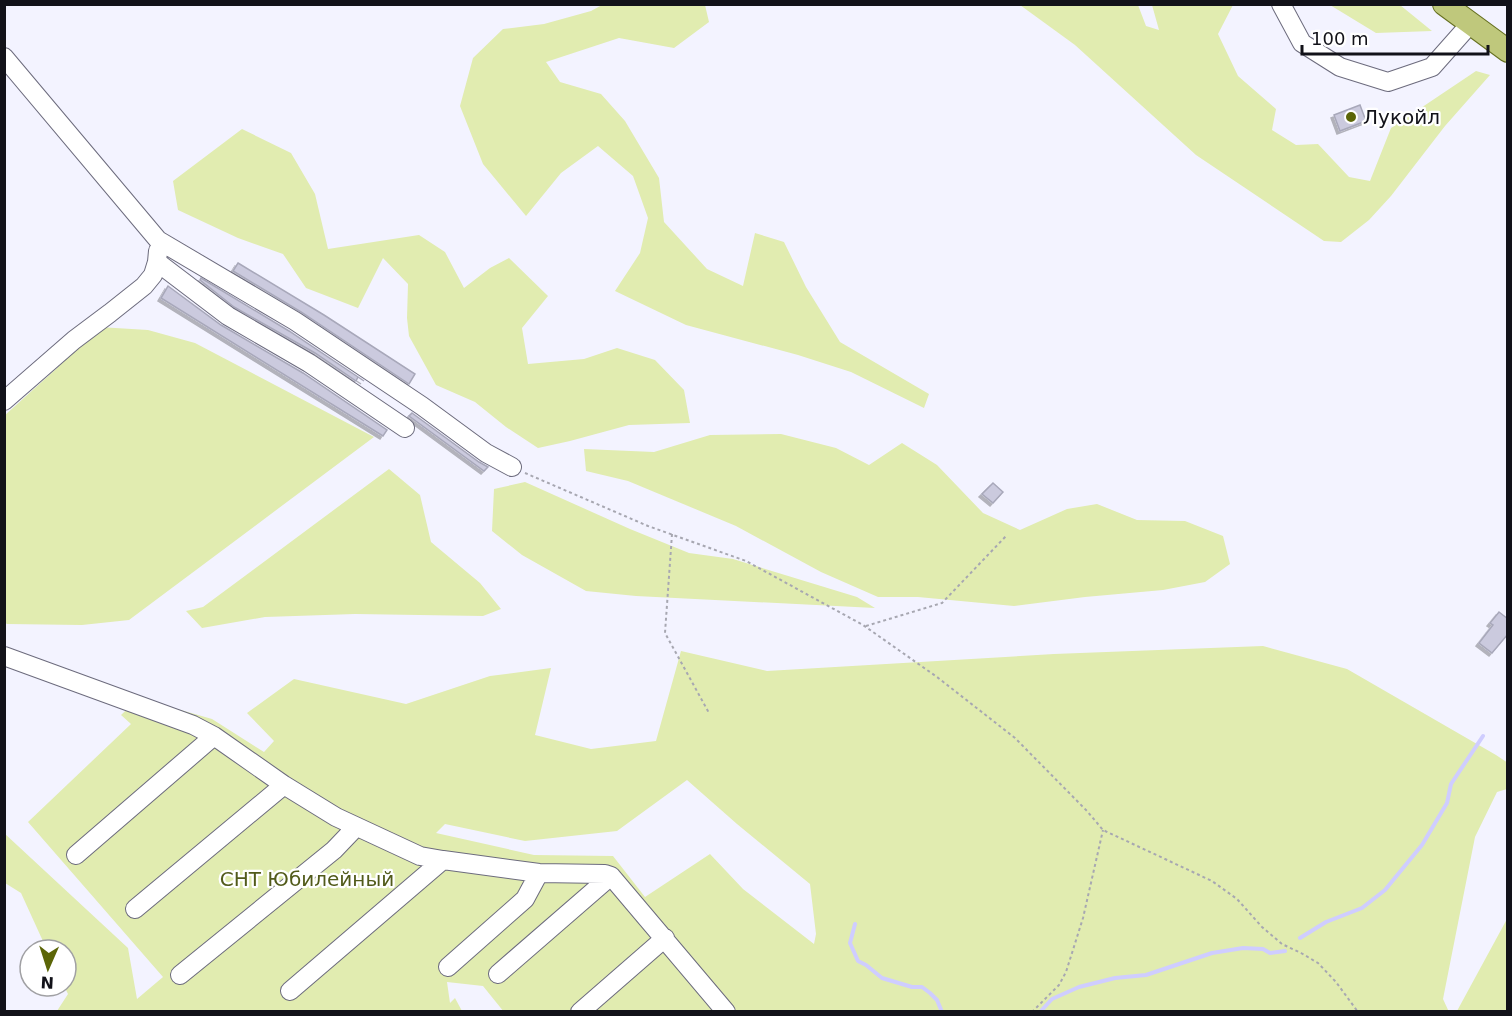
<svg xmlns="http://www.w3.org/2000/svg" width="1512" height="1016" font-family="'DejaVu Sans',sans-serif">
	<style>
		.green { fill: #e1ecb0; fill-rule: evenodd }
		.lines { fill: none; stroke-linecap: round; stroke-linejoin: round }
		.stream { stroke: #cfcdff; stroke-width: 4 }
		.building { fill: #cbcade; stroke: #a8a8ba; stroke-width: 1.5; filter: url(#shadow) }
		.minor-casing { stroke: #6c6b7d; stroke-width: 20 }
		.major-casing { stroke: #667021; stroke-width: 24 }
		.path { stroke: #a7a7b1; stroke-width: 2; stroke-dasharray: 3 3; stroke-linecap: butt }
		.minor { stroke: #fff; stroke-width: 18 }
		.major { stroke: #bfc87c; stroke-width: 22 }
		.poi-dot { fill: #5b6507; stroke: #fff; stroke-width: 2 }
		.labels { text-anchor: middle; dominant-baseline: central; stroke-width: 4.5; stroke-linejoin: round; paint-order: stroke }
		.poi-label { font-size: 20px; fill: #121219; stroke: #fff; text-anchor: start }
		.park-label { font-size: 20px; fill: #525b1b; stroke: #fff }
	</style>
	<defs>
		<filter id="shadow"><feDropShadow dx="-3" dy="3" stdDeviation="0" flood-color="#0004"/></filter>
	</defs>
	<rect width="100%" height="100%" fill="#f3f3ff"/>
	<path class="green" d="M602 5H705L709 22 674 48 619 38 546 62 560 82 601 94 625 121 659 178 664 222 707 269 743 286 755 233 784 242 806 287 840 342 929 394 924 408 851 372 798 355 686 325 615 291 640 253 648 218 633 176 598 146 561 173 526 216 483 164 460 106 473 58 503 29 544 24 591 11Z
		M1020 5H1138L1146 26 1159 30 1152 5H1233L1218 34 1238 76 1276 109 1272 130 1296 145 1318 144 1349 177 1370 181 1391 128 1476 71 1490 75 1445 126 1391 196 1369 220 1341 242 1324 241 1196 155 1075 45Z
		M1330 5H1400L1432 31 1376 33Z
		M242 129 291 153 315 194 328 249 419 235 445 252 464 288 490 268 509 258 548 296 522 328 528 364 584 359 617 348 655 360 684 390 690 423 629 425 570 441 538 448 506 427 475 402 436 385 409 336 407 318 408 284 383 258 358 308 306 288 283 254 238 238 178 210 173 181Z
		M99 327 148 330 195 343 374 437 129 620 82 625 7 624 4 622V416L56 369Z
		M781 434 836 448 869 465 902 443 937 465 983 513 1020 530 1067 509 1097 504 1137 520 1185 521 1223 536 1230 564 1205 582 1163 590 1085 597 1014 606 918 597H878L821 572 736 526 628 481 586 471 584 449 654 452 710 435Z
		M389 469 420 495 431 542 480 583 501 609 483 616 355 614 265 617 202 628 186 611 203 607Z
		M525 482 630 529 689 553 733 559 857 597 875 608 636 596 586 591 522 555 492 531 494 489Z
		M1263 646 1347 669 1496 755 1508 763 1507 789 1497 792 1475 837 1443 999 1449 1012H504L483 986 447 982 450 1003 455 998 462 1011H57L68 994 64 986H66V950H47L21 893 5 883 4 833 128 948 137 999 163 977 28 822 131 724 121 715 139 698 212 719 264 752 274 741 247 713 294 679 406 704 490 676 551 668 535 735 591 749 656 741 681 651 767 671 1054 654ZM687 780 737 824 810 884 816 934 814 944 743 889 710 854 645 897 613 856 534 855 436 833 445 824 525 841 617 831Z
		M1507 919V1011H1457Z"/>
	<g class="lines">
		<path class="stream" d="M855 924 850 943 858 961 866 965 882 978 912 987H922L930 993 937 1000 942 1012
			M1300 938 1326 922 1362 908 1385 890 1422 845 1447 803 1451 784 1483 736
			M1040 1012 1052 999 1079 987 1115 978 1146 975 1212 953 1243 948 1263 949 1270 953 1285 951"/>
	</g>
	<path class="building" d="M1360 105 1366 121 1340 131 1334 115Z
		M238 263 324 315 415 374 409 384 301 312 233 271Z
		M201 278 289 331 364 381 358 377 356 381 315 353 234 307 200 280Z
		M168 286 221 325 303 373 387 430 383 436 161 298Z
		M412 413 479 462 488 467 484 471 409 416Z
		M993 483 1003 492 993 503 982 494Z
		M1499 612 1508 619V634L1492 653 1479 643 1493 625 1490 623Z"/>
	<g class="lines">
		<g class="minor-casing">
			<path id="minor" d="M1281 4 1302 43 1340 67 1388 82 1432 67 1471 23
				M4 57 158 240 295 321 422 406 486 453 512 467
				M157 262 228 316 309 363 405 428
				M4 401 74 340 110 313 144 286 153 275 157 262 158 251
				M4 656 193 725 214 736 284 785 336 817 420 856 443 860 539 873 605 874 611 876 726 1012
				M76 855 214 736
				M135 909 284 785
				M448 967 525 899 539 873
				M498 974 611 876
				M180 975 334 850 356 827
				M290 991 443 860
				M580 1012 665 938"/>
		</g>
		<g class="major-casing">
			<path id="major" d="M1444 4 1508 51"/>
		</g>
		<path class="path" d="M525 473 648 526 746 561 863 625 937 677 1015 738 1087 811 1103 830 1212 881 1237 899 1262 927 1282 944 1301 953 1318 963 1336 982 1358 1012
			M672 534 665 633 709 713
			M866 626 942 603 1007 535
			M1032 1012 1059 985 1066 972 1083 918 1103 830"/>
		<use href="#minor" class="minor"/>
		<use href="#major" class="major"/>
	</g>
	<circle class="poi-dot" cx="1351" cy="117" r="6"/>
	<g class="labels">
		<g class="poi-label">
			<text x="1363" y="117">Лукойл</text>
		</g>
		<g class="park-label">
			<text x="307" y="879">СНТ Юбилейный</text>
		</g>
	</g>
	<rect width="1512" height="1016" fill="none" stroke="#121219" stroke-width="12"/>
	<g transform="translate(48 968) rotate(183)"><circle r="28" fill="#ffffff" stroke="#a0a0a3" stroke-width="1.5"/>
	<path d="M0-4.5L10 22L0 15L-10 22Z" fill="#5b6507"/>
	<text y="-9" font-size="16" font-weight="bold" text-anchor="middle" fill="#121219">N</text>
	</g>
	<path d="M1302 45v9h186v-9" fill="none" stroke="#121219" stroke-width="3"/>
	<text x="1311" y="45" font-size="18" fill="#121219" stroke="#ffffff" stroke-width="4.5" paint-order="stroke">100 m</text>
</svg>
